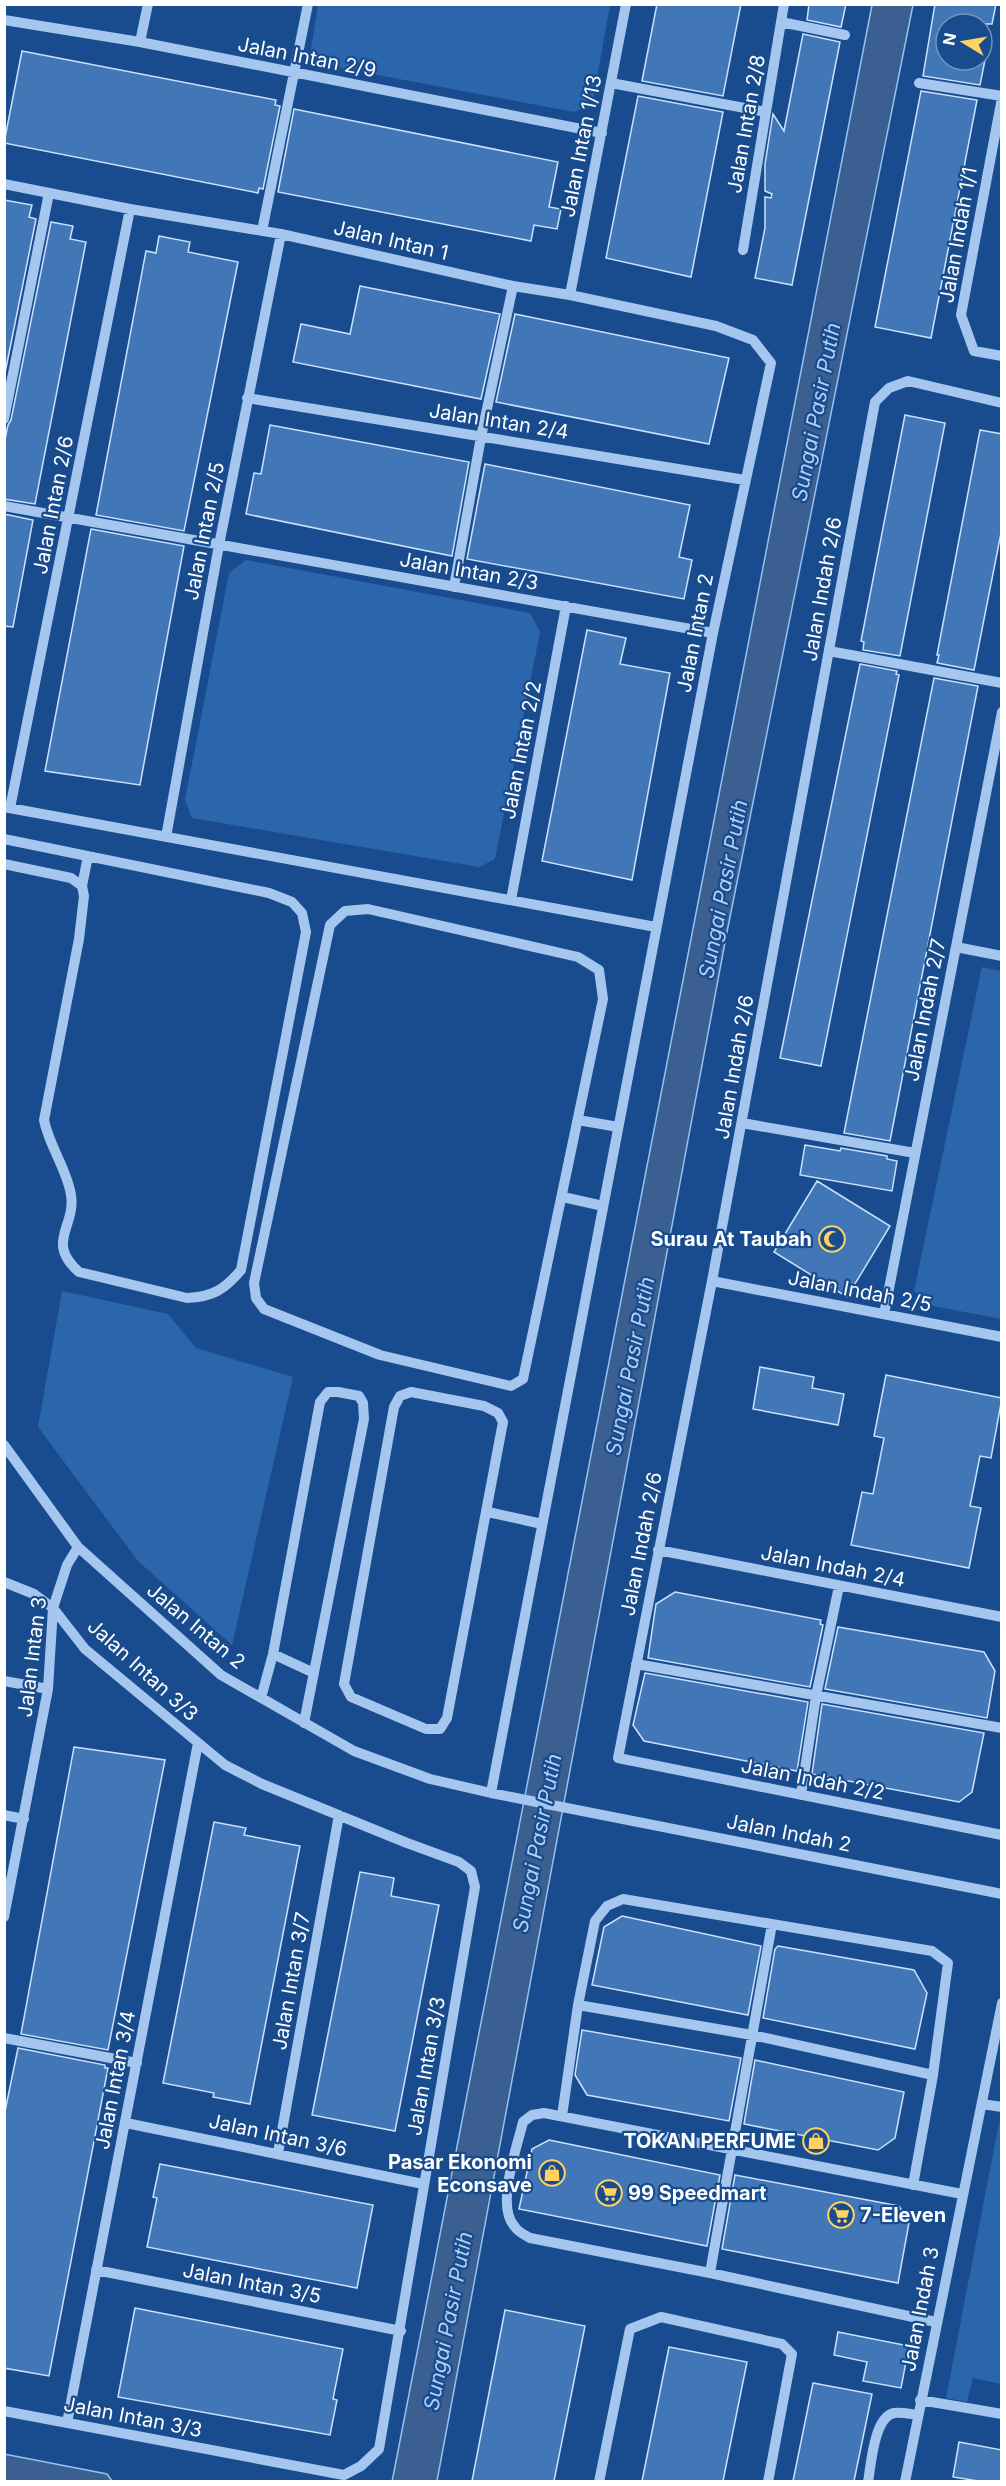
<svg xmlns="http://www.w3.org/2000/svg" width="1006" height="2486" font-family="Inter,sans-serif">
	<style>
		.green { fill: #2b66ad }
		.water { fill: #3a5f90; stroke: #97c1f1; stroke-width: 1.5 }
		.building { fill: #4176b7; stroke: #cbe1fb; stroke-width: 1.5 }
		.lines { fill: none; stroke-linecap: round; stroke-linejoin: round }
		.minor { stroke: #a5c6ef; stroke-width: 10 }
		.labels { text-anchor: middle; dominant-baseline: central; stroke-width: 4.5; stroke-linejoin: round; paint-order: stroke }
		.street-label { font-size: 20px; fill: #fff; stroke: #184c8e }
		.poi-label { font-size: 20px; font-weight: bold; fill: #fff; stroke: #184c8e; text-anchor: end }
		.water-label { font-size: 21px; font-style: italic; fill: #b1d0f6; stroke: #184c8e }
	</style>
	<rect width="100%" height="100%" fill="#184c8e"/>
	<path class="green" d="M318 5V4L610 5 592 105 574 112 309 62Z
		M246 560 530 613 540 632 495 859 479 867 192 818 185 800 229 573Z
		M982 967 1001 971V1319L933 1306 914 1291Z
		M62 1291 168 1314 196 1348 293 1377 232 1645 138 1561 38 1427Z
		M999 2123H1002L1001 2384 973 2378 967 2402 946 2398Z"/>
	<path class="water" d="M872 5H913L726 937 437 2481 392 2482Z
		M4 2454 107 2474 112 2481H5Z"/>
	<path class="building" d="M657 4H741L723 96 642 81Z
		M809 4H846L841 27 807 20Z
		M935 4H996L992 24H946V60H985L980 85 923 76Z
		M803 34 840 42 792 285 755 278 765 228V197L771 198 772 194 765 191V164L773 114 784 131Z
		M22 51 276 100 275 105 280 106 263 189 259 188 258 193 4 143Z
		M921 91 977 100 931 338 875 327Z
		M638 96 723 112 691 277 606 258Z
		M294 109 558 162 549 207 561 209 557 229 534 225 531 241 278 192Z
		M4 200 32 205 29 217 36 219 4 378Z
		M51 222 73 226 70 239 86 242 35 504 4 499V444L8 425 11 420Z
		M159 236 190 242 188 252 238 262 184 531 96 515 146 251 156 253Z
		M360 286 500 314 481 399 293 362 301 324 350 334Z
		M515 314 729 358 709 444 496 402Z
		M905 415 945 423 900 656 863 650 864 642 861 641Z
		M270 425 469 462 452 556 246 514 254 473 261 474Z
		M980 430 1002 434V528L974 670 937 663 939 655H937Z
		M485 464 690 505 679 557 692 560 684 599 467 559Z
		M4 514 33 520 13 627 4 626Z
		M91 529 184 546 140 785 45 771Z
		M587 630 626 638 620 664 670 673 632 880 542 861Z
		M860 664 897 671 896 674 899 675 821 1066 780 1058Z
		M934 678 978 686 890 1141 844 1133Z
		M805 1145 840 1151 841 1148 887 1156V1159L897 1161 892 1191 800 1175Z
		M817 1181 890 1226 847 1297 774 1252Z
		M760 1367 814 1377 812 1388 844 1394 838 1425 753 1409Z
		M886 1375 1002 1398 991 1458 980 1456 970 1506 981 1508 969 1568 851 1545 862 1492 873 1494 884 1438 874 1436Z
		M675 1592 821 1620 820 1624 823 1625 810 1687 648 1658 656 1604Z
		M838 1627 984 1652 995 1671 987 1718 825 1689Z
		M645 1673 808 1702 797 1771 644 1741 633 1725Z
		M822 1704 984 1733 972 1792 959 1802 812 1774Z
		M74 1747 165 1760 108 2050 21 2034Z
		M214 1822 246 1828 244 1835 300 1846 250 2104 213 2097 214 2093 163 2083Z
		M360 1872 394 1878 391 1896 439 1905 395 2131 312 2115Z
		M622 1916 761 1946 748 2015 592 1985 604 1927Z
		M778 1946 914 1970 927 1993 915 2049 763 2018 775 1949Z
		M582 2030 741 2058 729 2121 587 2095 575 2075Z
		M18 2048 105 2065V2068H108L49 2376 4 2368V2116Z
		M755 2060 904 2092 895 2138 878 2150 744 2124Z
		M549 2140 720 2175 707 2246 519 2209 532 2149Z
		M160 2164 373 2205 357 2288 147 2247 157 2198 153 2197Z
		M735 2175 899 2206 909 2223 898 2283 722 2249Z
		M135 2308 343 2349 333 2399 337 2400 330 2435 118 2397Z
		M505 2310 585 2326 554 2481H472Z
		M838 2332 909 2346 901 2388 863 2381 867 2362 834 2355Z
		M669 2347 747 2362 723 2481H642Z
		M813 2383 872 2394 854 2481H793Z
		M959 2442 1002 2450V2481H978L953 2477Z"/>
	<g class="lines">
		<path class="minor" d="M4 20 140 42 602 133
			M781 22 845 35
			M140 42 148 4
			M611 83 766 112
			M919 83 1002 96
			M1002 98 961 315 974 351 1002 356
			M4 184 130 209 281 234 513 286 570 295 716 326 753 340 771 363 713 633 491 1793
			M262 231 308 4
			M743 250 784 4
			M570 295 626 4
			M247 398 745 480
			M1002 403 908 381 889 388 875 402 712 1281 618 1758 1002 1835
			M4 419 49 193
			M4 506 713 633
			M454 587 481 437 513 286
			M829 651 1002 683
			M4 807 656 927
			M10 808 130 209
			M166 837 219 545 281 234
			M4 839 269 893 292 902 302 913 306 932 241 1270C225 1289 213 1297 187 1298L79 1272C45 1242 76 1227 71 1195 67 1169 49 1146 44 1120L79 939 84 896 82 886 71 878 4 864
			M82 886 88 856
			M511 900 566 606
			M368 909 578 957 599 970 603 999 523 1379 511 1386 380 1355 264 1309 256 1298 254 1283 330 925 345 911Z
			M956 947 1002 956
			M578 1120 618 1127
			M742 1123 915 1153
			M563 1197 603 1206
			M712 1281 1002 1337
			M884 1314 1002 712
			M411 1392 484 1406 498 1413 503 1422 447 1718 440 1729H426L351 1697 344 1684 394 1407 400 1396Z
			M4 1445 78 1547 221 1675 354 1751 430 1779 491 1793 1002 1894
			M488 1512 542 1524
			M658 1550 1002 1617
			M4 1582 34 1594 53 1608 85 1649 225 1765 262 1784 407 1843 459 1862 471 1871 475 1887 379 2449 361 2466 344 2475 4 2411
			M273 1654 314 1673
			M636 1664 1002 1728
			M4 1681 48 1689
			M261 1698 273 1654 320 1402 328 1392H338L359 1396 363 1403 364 1419 304 1723
			M801 1795 816 1696 839 1586
			M4 1815 24 1819
			M4 1917 48 1689 53 1608 67 1565 78 1547
			M578 2005 752 2035 933 2075
			M4 2038 137 2063
			M982 2104 1002 2107
			M562 2116 578 2005 595 1921 607 1906 623 1899 932 1951 948 1963 933 2075 913 2185
			M126 2123 423 2184
			M278 2153 339 1815
			M96 2270 401 2331
			M710 2273 772 1924
			M936 2322 710 2273 530 2238C525 2235 518 2232 515 2227 495 2206 517 2148 523 2122L532 2115 544 2113 962 2194
			M920 2400 1002 2414
			M67 2423 198 1743
			M599 2482 630 2329 661 2317 782 2344 792 2354 768 2482
			M868 2482C871 2465 874 2417 894 2413 901 2412 910 2414 918 2415
			M905 2482 1002 2003"/>
	</g>
	<defs>
		<g id="mosque-ring" transform="scale(1.35)"><circle r="9.5" fill="#184c8e" stroke="#ffd263" stroke-width="1.5"/><path d="M3.5-4.9A6 6 0 1 0 3.5 4.9A5 5 0 1 1 3.5-4.9Z" fill="#ffd263"/></g>
		<g id="shop-ring" transform="scale(1.35)"><circle r="9.5" fill="#184c8e" stroke="#ffd263" stroke-width="1.5"/><path d="M-5-2.5h2.3a2.7 3.5 0 0 1 5.4 0H5L5.5 6h-11ZM-1.5-2.5h3a1.5 2.3 0 0 0-3 0Z" fill="#ffd263"/></g>
		<g id="supermarket-ring" transform="scale(1.35)"><circle r="9.5" fill="#184c8e" stroke="#ffd263" stroke-width="1.5"/><path d="M-6-5.5h2.5l.6 2H6L4.5 2H-2.5L-4.4-4H-6ZM-1.5 3.2a1.3 1.3 0 1 0 .1 0ZM3 3.2a1.3 1.3 0 1 0 .1 0Z" fill="#ffd263"/></g>
	</defs>
	<g fill-rule="evenodd">
		<use href="#mosque-ring" x="832" y="1239"/>
		<use href="#shop-ring" x="816" y="2141"/>
		<use href="#shop-ring" x="552" y="2173"/>
		<use href="#supermarket-ring" x="609" y="2193"/>
		<use href="#supermarket-ring" x="841" y="2215"/>
	</g>
	<g class="labels">
		<g class="street-label">
			<text transform="translate(307 57) rotate(11)">Jalan Intan 2/9</text>
			<text transform="translate(746 124) rotate(-80)">Jalan Intan 2/8</text>
			<text transform="translate(581 146) rotate(-79)">Jalan Intan 1/13</text>
			<text transform="translate(958 235) rotate(-80)">Jalan Indah 1/1</text>
			<text transform="translate(391 240) rotate(13)">Jalan Intan 1</text>
			<text transform="translate(499 421) rotate(9)">Jalan Intan 2/4</text>
			<text transform="translate(53 505) rotate(-79)">Jalan Intan 2/6</text>
			<text transform="translate(204 531) rotate(-79)">Jalan Intan 2/5</text>
			<text transform="translate(469 571) rotate(10)">Jalan Intan 2/3</text>
			<text transform="translate(822 589) rotate(-80)">Jalan Indah 2/6</text>
			<text transform="translate(695 633) rotate(-79)">Jalan Intan 2</text>
			<text transform="translate(521 750) rotate(-79)">Jalan Intan 2/2</text>
			<text transform="translate(925 1010) rotate(-79)">Jalan Indah 2/7</text>
			<text transform="translate(734 1067) rotate(-80)">Jalan Indah 2/6</text>
			<text transform="translate(860 1291) rotate(11)">Jalan Indah 2/5</text>
			<text transform="translate(641 1544) rotate(-79)">Jalan Indah 2/6</text>
			<text transform="translate(833 1566) rotate(11)">Jalan Indah 2/4</text>
			<text transform="translate(196 1626) rotate(40)">Jalan Intan 2</text>
			<text transform="translate(32 1657) rotate(-83)">Jalan Intan 3</text>
			<text transform="translate(143 1670) rotate(42)">Jalan Intan 3/3</text>
			<text transform="translate(813 1779) rotate(11)">Jalan Indah 2/2</text>
			<text transform="translate(789 1833) rotate(11)">Jalan Indah 2</text>
			<text transform="translate(291 1981) rotate(-80)">Jalan Intan 3/7</text>
			<text transform="translate(426 2066) rotate(-80)">Jalan Intan 3/3</text>
			<text transform="translate(115 2080) rotate(-79)">Jalan Intan 3/4</text>
			<text transform="translate(278 2135) rotate(12)">Jalan Intan 3/6</text>
			<text transform="translate(252 2283) rotate(11)">Jalan Intan 3/5</text>
			<text transform="translate(920 2309) rotate(-79)">Jalan Indah 3</text>
			<text transform="translate(133 2417) rotate(11)">Jalan Intan 3/3</text>
		</g>
		<g class="poi-label">
			<text x="812" y="1239">Surau At Taubah</text>
			<text x="796" y="2141">TOKAN PERFUME</text>
			<text x="532" y="2162">Pasar Ekonomi<tspan x="532" dy="23">Econsave</tspan></text>
			<text x="628" y="2193" text-anchor="start">99 Speedmart</text>
			<text x="860" y="2215" text-anchor="start">7-Eleven</text>
		</g>
		<g class="water-label">
			<text transform="translate(816 412) rotate(-79)">Sungai Pasir Putih</text>
			<text transform="translate(723 889) rotate(-79)">Sungai Pasir Putih</text>
			<text transform="translate(630 1366) rotate(-79)">Sungai Pasir Putih</text>
			<text transform="translate(537 1843) rotate(-79)">Sungai Pasir Putih</text>
			<text transform="translate(448 2321) rotate(-79)">Sungai Pasir Putih</text>
		</g>
	</g>
	<rect width="1006" height="2486" fill="none" stroke="#ffffff" stroke-width="12"/>
	<g transform="translate(964 42) rotate(281)"><circle r="28" fill="#184c8e" stroke="#7494bb" stroke-width="1.5"/>
	<path d="M0-4.5L10 22L0 15L-10 22Z" fill="#ffd263"/>
	<text y="-9" font-size="16" font-weight="bold" text-anchor="middle" fill="#ffffff">N</text>
	</g>
</svg>
